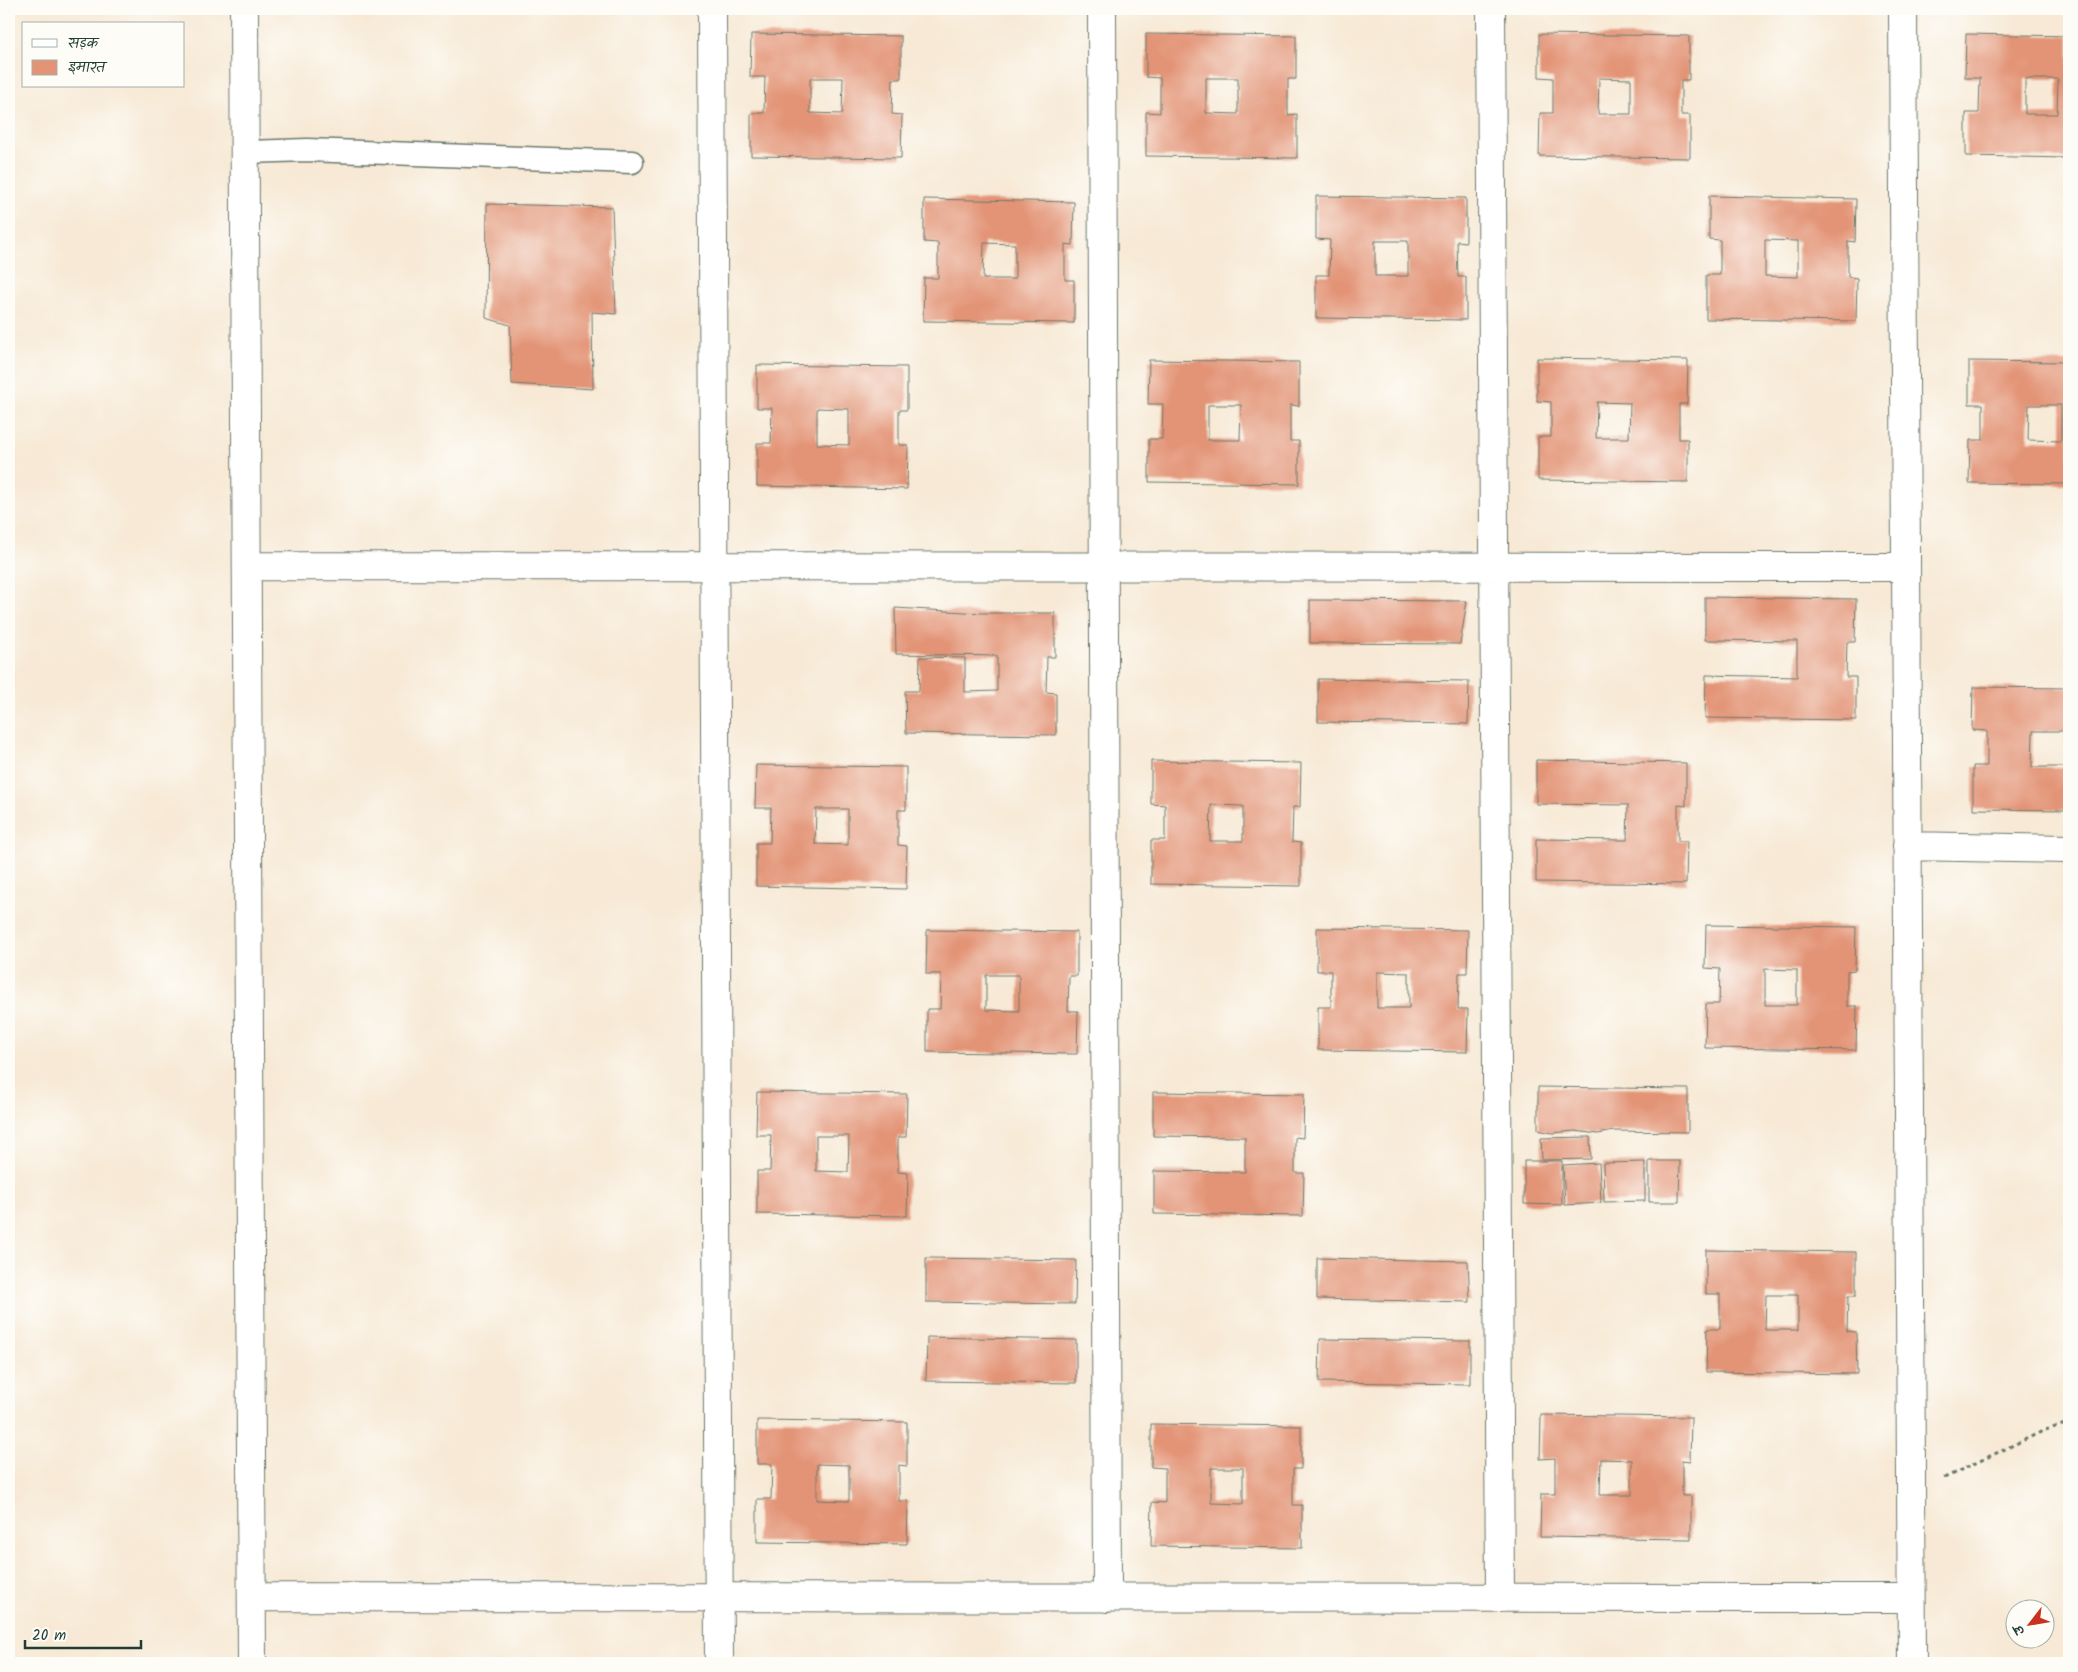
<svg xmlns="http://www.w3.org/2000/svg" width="2078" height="1672" font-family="Kalam,'Playpen Sans Deva',sans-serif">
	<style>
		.building { fill: #e39477; fill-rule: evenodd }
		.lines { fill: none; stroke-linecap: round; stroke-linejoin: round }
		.service-casing { stroke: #6b796c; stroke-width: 25 }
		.minor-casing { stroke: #6b796c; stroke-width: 30 }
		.path { stroke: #6b796c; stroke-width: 3; stroke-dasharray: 4 4; stroke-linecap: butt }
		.service { stroke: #fff; stroke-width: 22 }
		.minor { stroke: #fff; stroke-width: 28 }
	</style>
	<rect width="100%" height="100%" fill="#fdfcf7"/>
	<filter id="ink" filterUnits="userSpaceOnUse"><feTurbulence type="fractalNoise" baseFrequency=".02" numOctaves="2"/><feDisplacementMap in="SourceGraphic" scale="10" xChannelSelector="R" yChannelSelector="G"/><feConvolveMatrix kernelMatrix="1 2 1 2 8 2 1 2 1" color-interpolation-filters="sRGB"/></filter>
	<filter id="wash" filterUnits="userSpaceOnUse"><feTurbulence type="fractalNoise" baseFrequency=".0096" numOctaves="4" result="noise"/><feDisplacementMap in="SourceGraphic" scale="20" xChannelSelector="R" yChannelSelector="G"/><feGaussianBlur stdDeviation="1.12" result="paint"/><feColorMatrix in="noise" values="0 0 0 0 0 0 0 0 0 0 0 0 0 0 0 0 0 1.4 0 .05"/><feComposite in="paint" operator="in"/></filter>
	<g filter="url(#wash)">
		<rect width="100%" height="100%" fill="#f7e9d5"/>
		<g id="blocks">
			<path class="building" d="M751 34 901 36V79H893L892 114 902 115 901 158 751 156V113H764L765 77H750ZM810 78H843L842 114 810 113Z
				M1146 34 1296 36V79H1288V115L1297 114V158L1146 156V112L1160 113V78L1146 77ZM1206 78H1238V114L1206 113Z
				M1539 34 1689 36V80H1681V115H1690V158L1539 156 1540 113H1553V78L1539 77ZM1599 78 1631 79V114H1598Z
				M1966 34 2069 36V158L1966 156V113H1979L1980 78H1965ZM2025 79H2058L2057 114H2025Z
				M1316 196 1466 198V242L1457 241 1458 277H1466V320L1316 318V275H1329L1330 240 1316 239ZM1375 241H1408V276H1375Z
				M1709 196 1856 199 1855 242 1848 241V277L1857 278 1856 321 1706 319V275H1720V240L1709 239ZM1765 240 1798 241V277L1765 276Z
				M924 199 1074 202 1073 245 1065 244V280H1074V323L923 321 924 278H938V243L924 242ZM984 243 1015 244V279H983Z
				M487 204 612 207 616 314 592 312 593 389 512 384 510 325 486 318Z
				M1537 358 1688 360 1687 404H1679V439H1688V482L1538 480V437H1551V402L1537 401ZM1597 402 1630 403 1629 438H1596Z
				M1149 360 1299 362V406L1290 405V441H1299V484L1149 482V439H1162L1163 404H1148ZM1208 405H1241L1240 440H1208Z
				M1969 361 2069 362V484L1969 483 1970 440H1983V404H1969ZM2029 405H2061V441L2028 440Z
				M757 365 907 367V410H899V445H908L907 489 757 486V443H771L772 408H757ZM817 408 849 409V445L817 444Z
				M1705 597 1856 599 1855 642H1847L1846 677H1856V720L1705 718 1706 675 1797 677V641L1705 640Z
				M1310 600 1467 601 1460 644 1310 643Z
				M895 608 982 613H1055V657H1047L1046 692 1056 693V735L906 733 905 691H919L920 657 965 658V692L997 691V656L896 654Z
				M1318 679 1469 681 1468 724 1318 722Z
				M1973 687 2069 688V810L1973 809V766H1987V731L1972 730ZM2033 731H2065V767H2032Z
				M1536 760 1686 763V806L1678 805V841H1687L1686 884 1536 882V839L1627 840 1628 805 1536 804Z
				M1151 761 1301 763 1300 807H1293L1292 842 1301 843V886L1151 884V840H1165V805L1151 804ZM1211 805 1243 806V841H1210Z
				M756 765 906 767V810H898V845L907 846 906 889 756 886V843H770L771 808H755ZM816 809H848V845L815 844Z
				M1706 925 1856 927 1855 970 1847 971V1006H1857L1856 1050 1705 1048 1706 1004H1719L1720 969 1705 968ZM1765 969 1797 970V1005H1765Z
				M1317 928 1468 930 1467 973H1459L1458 1009H1468L1467 1052 1318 1050V1007H1331V971H1317ZM1377 972 1409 973V1008H1377Z
				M927 930 1077 932V976H1069L1068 1011H1078L1077 1054 927 1052V1009H940L941 974H926ZM986 975H1019V1011L986 1010Z
				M1538 1087 1688 1089V1132L1614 1131 1598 1134 1575 1131 1552 1133 1538 1130Z
				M757 1092 907 1094 906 1137H898V1172L908 1173 907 1216 757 1214V1171H770L771 1135H756ZM816 1136H849L848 1172 816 1171Z
				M1153 1092 1304 1094 1303 1138 1295 1137V1173H1304L1303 1216 1154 1214V1171L1245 1172V1137L1153 1136Z
				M1590 1137 1591 1159 1542 1160 1541 1138Z
				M1524 1161H1562V1205L1524 1204Z
				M1649 1161H1680L1679 1202H1649Z
				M1645 1162V1201L1604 1202 1603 1163Z
				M1599 1163 1601 1203 1565 1205 1563 1165Z
				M1706 1250 1856 1252V1296H1848L1847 1331 1856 1332 1857 1374 1706 1372 1707 1329H1720V1294H1706ZM1766 1295H1798V1330H1765Z
				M926 1258 1076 1260 1075 1304 926 1302Z
				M1317 1258 1468 1261 1470 1302 1317 1299Z
				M927 1337 1076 1340V1383L926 1381Z
				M1320 1339 1470 1341V1384L1319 1382Z
				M1541 1415 1691 1417 1690 1461 1682 1460V1496H1691V1539L1540 1537 1541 1494H1555V1458L1540 1459ZM1601 1459 1632 1460V1495H1600Z
				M757 1420 907 1422V1466L899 1465V1501H908L907 1544 757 1542V1499H771L772 1464H757ZM817 1464 849 1465V1501L817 1500Z
				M1151 1424 1301 1426V1469H1293V1505H1302V1548L1151 1546 1152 1502 1165 1503V1468L1151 1467ZM1211 1468H1243V1504L1211 1503Z"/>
		</g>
	</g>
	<g filter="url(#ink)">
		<use href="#blocks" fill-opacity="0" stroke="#6b796c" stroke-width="1"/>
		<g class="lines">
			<g class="service-casing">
				<path id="service" d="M245 152 307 150 632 162"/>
			</g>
			<g class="minor-casing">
				<path id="minor" d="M244 9 252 1663
					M712 9 719 1663
					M1102 9 1107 1598
					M1491 9 1500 1598
					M1903 9 1912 1663
					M247 566 1906 567
					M1907 846 2069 849
					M252 1597 1911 1598"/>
			</g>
			<path class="path" d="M1944 1478 2045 1430 2069 1423"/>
			<use href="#service" class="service"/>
			<use href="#minor" class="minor"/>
		</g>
	</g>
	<rect width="2078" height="1672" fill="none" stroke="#fdfcf7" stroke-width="30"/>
	<rect x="22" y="22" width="162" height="65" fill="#fdfcf7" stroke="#a4b0a9"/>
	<rect x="32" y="39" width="25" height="8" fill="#ffffff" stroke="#a4b0a9"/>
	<text x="68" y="48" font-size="15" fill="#1f3d34">सड़क</text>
	<rect x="32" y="60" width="25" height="15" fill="#e39477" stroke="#a4b0a9"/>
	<text x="68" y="72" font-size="15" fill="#1f3d34">इमारत</text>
	<g transform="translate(2030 1624) rotate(239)"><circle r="24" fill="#fdfcf7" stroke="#a4b0a9"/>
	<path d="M0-4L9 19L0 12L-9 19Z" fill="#c8321e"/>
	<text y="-8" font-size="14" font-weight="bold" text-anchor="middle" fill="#1f3d34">उ</text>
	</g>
	<path d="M25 1640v8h116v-8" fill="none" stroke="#1f3d34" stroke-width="2.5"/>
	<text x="32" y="1640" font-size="15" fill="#1f3d34" stroke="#fdfcf7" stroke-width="4" paint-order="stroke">20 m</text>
</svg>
